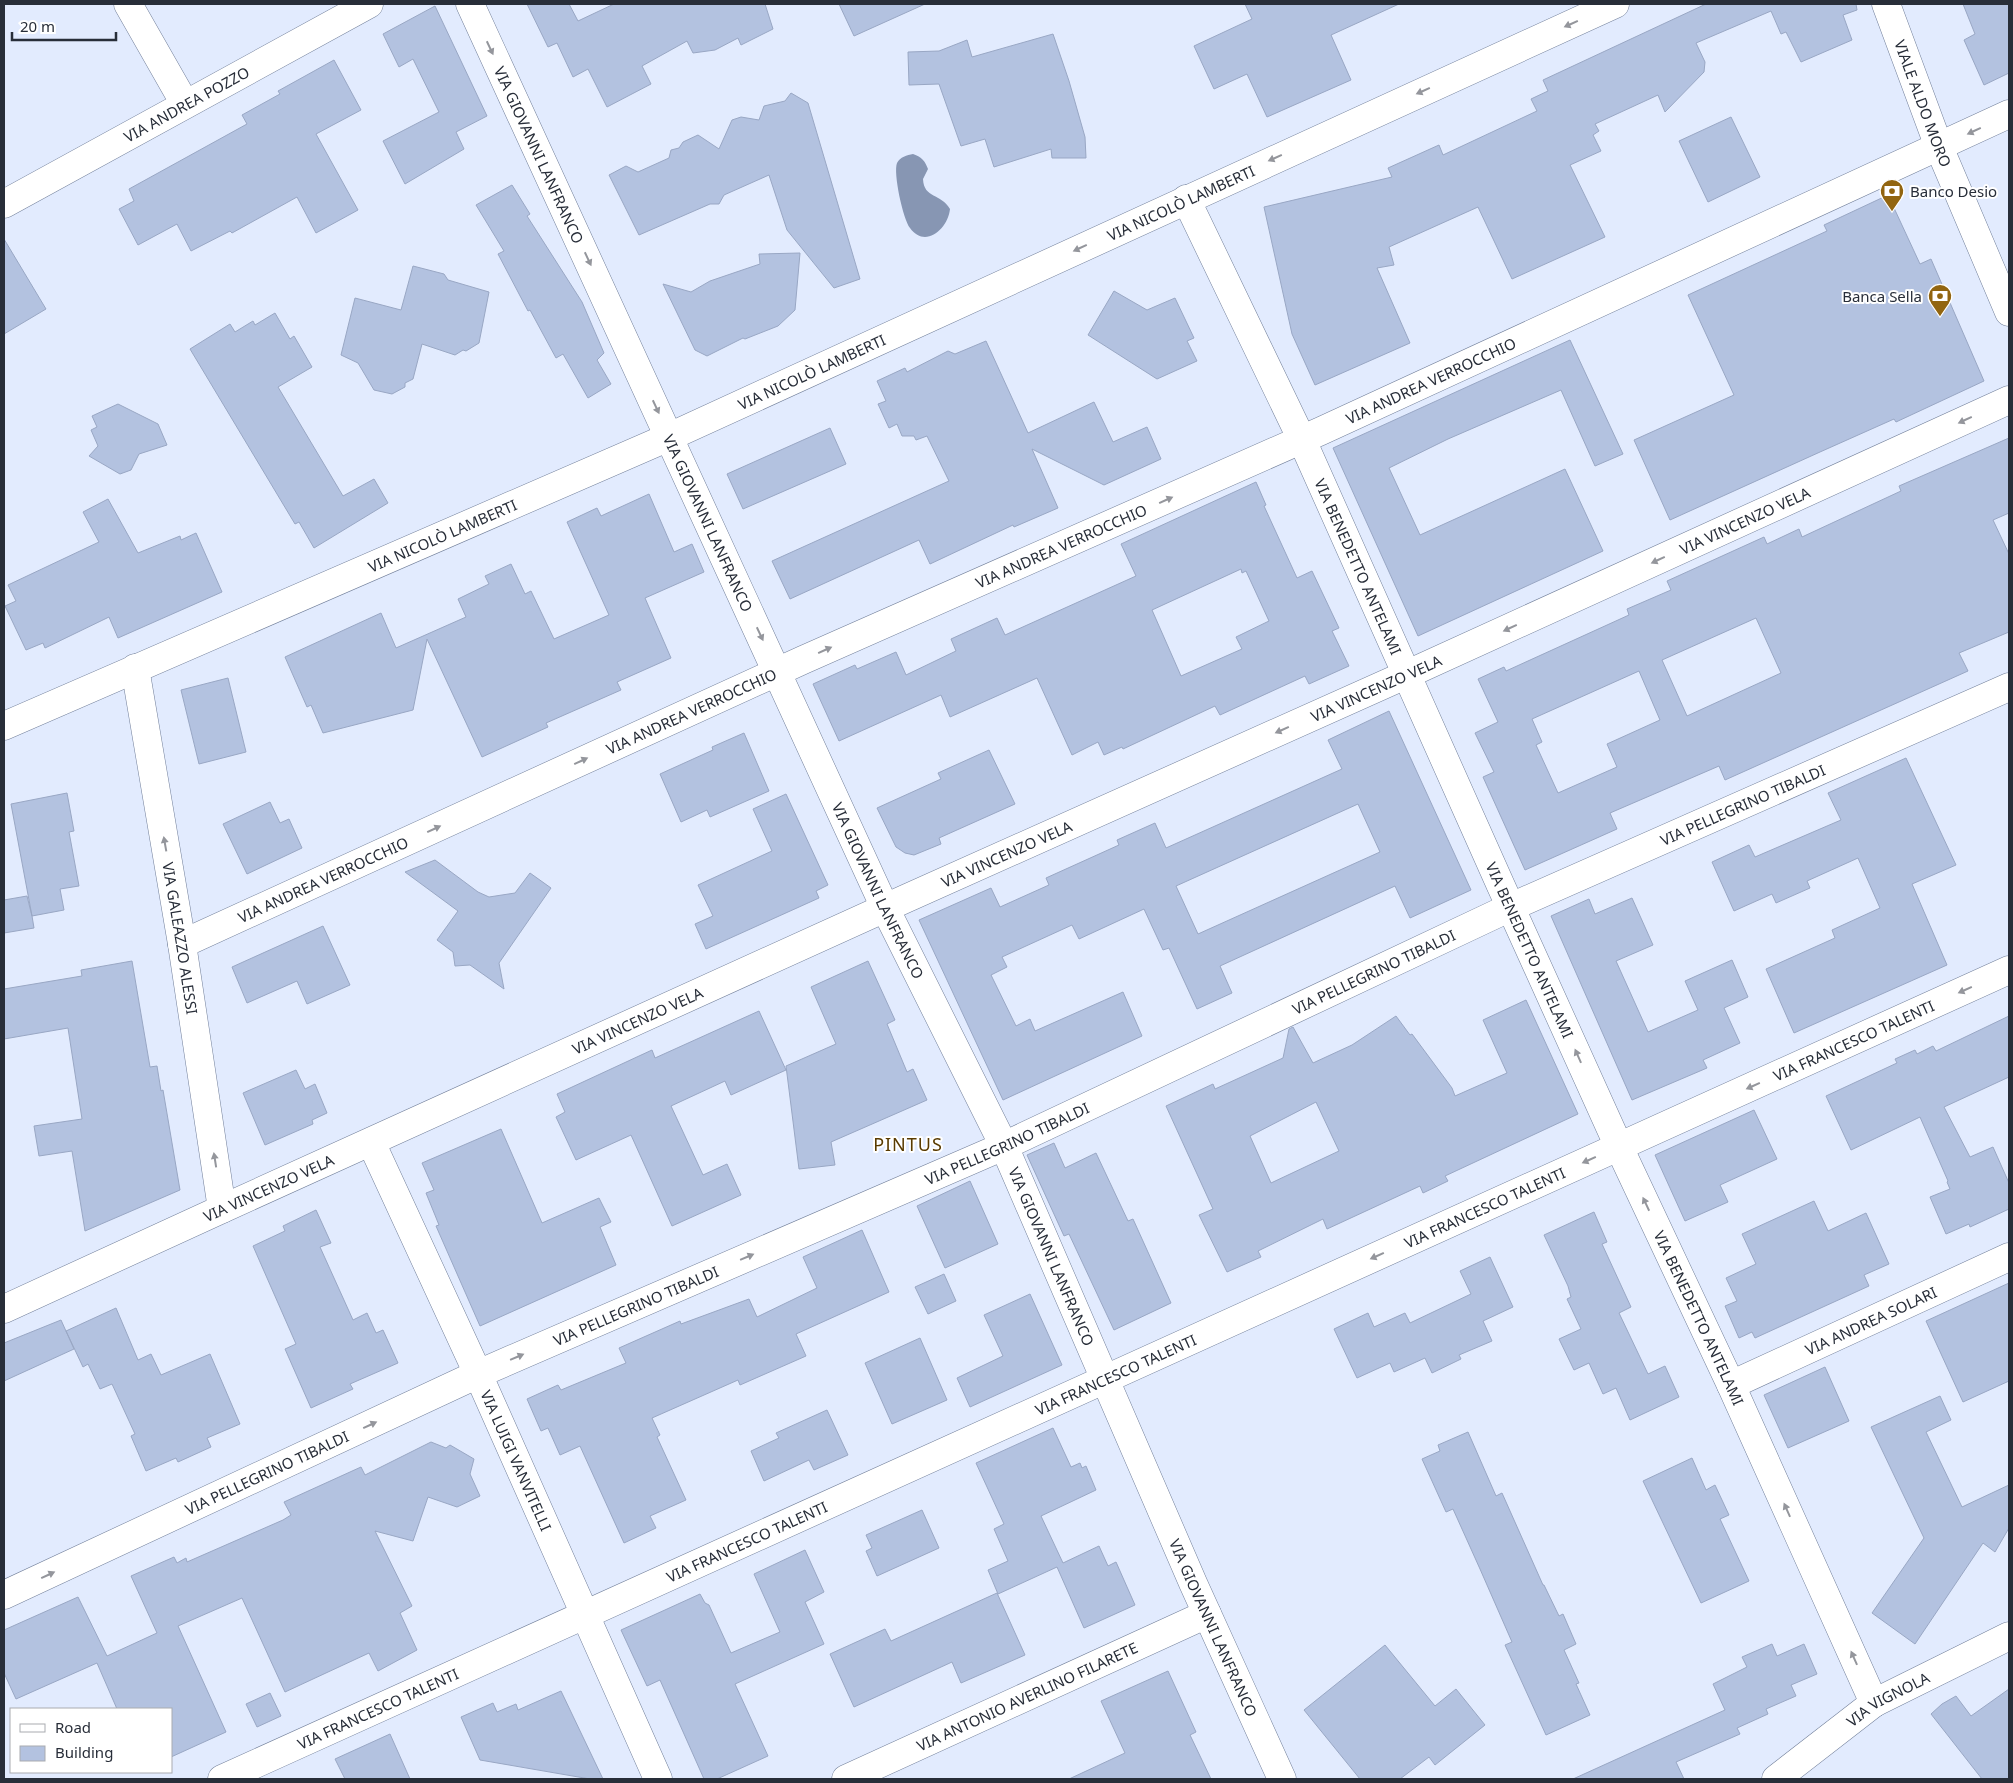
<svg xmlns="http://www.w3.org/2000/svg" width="2013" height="1783" font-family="'Noto Sans',sans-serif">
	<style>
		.water { fill: #8796b3 }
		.building { fill: #b3c2e0; stroke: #99a7c4; fill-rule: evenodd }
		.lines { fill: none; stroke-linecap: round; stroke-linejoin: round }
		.street-casing { stroke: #73809b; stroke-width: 29 }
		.secondary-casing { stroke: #73809b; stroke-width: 29 }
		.street { stroke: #fff; stroke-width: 28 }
		.secondary { stroke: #fff; stroke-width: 28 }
		.oneway { fill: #94969c }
		.labels { text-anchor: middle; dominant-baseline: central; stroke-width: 4; stroke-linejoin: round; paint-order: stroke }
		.street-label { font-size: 15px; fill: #282e39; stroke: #fff }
		.poi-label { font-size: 15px; fill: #282e39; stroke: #fff; text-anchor: start }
		.quarter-label { font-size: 18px; letter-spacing: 1px; fill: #593b00; stroke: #fff }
	</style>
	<rect width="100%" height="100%" fill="#e2ebfe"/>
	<path class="water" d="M913 154C922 157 925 161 928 169L923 179C924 199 941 193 950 209 948 229 925 249 910 228 903 219 893 173 897 163 900 157 907 155 913 154Z"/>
	<path class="building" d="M527 4H569L578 21 614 4H765L773 29 741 45 738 38 715 50 693 53 687 41 642 66 651 84 607 107 588 69 573 77 557 43 548 47Z
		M839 4H925L854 36Z
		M1245 4H1399L1331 35 1351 80 1267 117 1247 74 1214 89 1194 46 1252 19Z
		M1706 4H1856L1857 10 1843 15 1852 40 1801 62 1786 32 1781 34 1771 11 1696 43 1705 62 1704 72 1665 112 1658 95 1595 124 1599 131 1593 135 1601 151 1570 165 1605 237 1512 279 1478 207 1389 247 1394 265 1377 268 1410 343 1315 385 1292 334 1264 207 1392 177 1388 168 1439 145 1443 155 1537 111 1531 99 1548 91 1543 80Z
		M1963 4H2009V73L1984 85 1964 40 1975 34Z
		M435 6 487 116 456 132 464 149 405 184 383 141 439 112 413 59 399 67 383 34Z
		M1053 34 1069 81 1085 137 1086 158H1052L1051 149 994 167 985 139 961 146 939 84 909 85 908 52 939 51 967 40 972 57Z
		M334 60 361 110 316 134 358 210 316 233 297 197 232 233 230 231 191 251 177 224 138 245 119 209 134 201 129 189 247 124 242 115 280 94 278 91Z
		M791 93 808 103 860 279 834 288 787 230 769 175 724 195 719 204H710L639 235 609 175 626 166 638 172 669 158 671 150 679 148 683 142 698 135 719 149 732 120 741 117 759 120 764 106 785 101Z
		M1731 117 1760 177 1708 202 1679 141Z
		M512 185 530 214 527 216 582 302 604 353 597 360 611 384 588 398 563 354 556 358 530 310 528 311 498 254 504 251 476 205Z
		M1888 195 1920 264 1931 259 1984 381 1896 422 1894 419 1820 452 1670 520 1634 440 1734 395 1688 295 1827 231 1824 225Z
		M4 239 46 309 4 334Z
		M800 253 795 310 778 326 745 339 743 338 707 356 695 350 663 284 691 292 710 281 760 264 759 254Z
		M413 266 444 274 448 280 489 292 479 343 466 351 463 350 455 355 422 344 413 379 405 383V387L392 394 374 390 358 363 341 355 355 298 401 310Z
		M1114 291 1147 310 1175 298 1194 338 1187 341 1197 361 1157 379 1088 335Z
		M275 313 290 339 294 336 312 367 278 387 343 496 374 479 388 503 314 548 299 522 295 524 190 349 230 324 235 332 253 321 255 325Z
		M1570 340 1623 454 1595 466 1561 390 1448 439 1389 468 1420 535 1565 469 1603 551 1418 636 1333 448Z
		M986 341 1028 433 1094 402 1113 442 1147 427 1161 459 1104 485 1032 449 1058 508 1014 527 1013 525 930 564 919 540 790 599 772 561 949 481 927 436 916 440 914 436H902L897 424 889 428 878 404 886 401 877 381 905 368 907 372 948 351 955 354Z
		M118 404 158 424 167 445 139 454 131 470 120 474 89 456 98 446 91 430 97 427 92 416Z
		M830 428 846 464 743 509 727 474Z
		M2009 438V513L1993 520 2009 554V632L1959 653 1968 671 1725 780 1719 766 1610 813 1617 829 1525 870 1483 777 1494 772 1475 733 1498 722 1478 679 1504 667 1506 671 1629 615 1627 609 1671 590 1667 581 1764 537 1767 544 1799 529 1802 537 1901 491 1899 486ZM1756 618 1781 673 1687 716 1662 660ZM1639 671 1660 720 1607 744 1617 767 1558 793 1536 745 1542 742 1532 719Z
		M1256 482 1266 505 1264 506 1297 578 1312 571 1339 628 1332 631 1349 666 1309 684 1305 676 1220 715 1215 706 1123 749 1122 747 1104 755 1098 742 1072 755 1037 678 950 717 941 695 839 741 813 684 855 665 857 669 896 652 906 675 956 651 951 639 997 618 1005 635 1136 576 1121 544ZM1241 569 1242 573 1246 571 1269 621 1236 637 1242 649 1181 676 1152 610Z
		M649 494 674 552 692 544 704 572 645 598 671 658 617 682 621 690 546 723 548 727 482 757 427 639 413 710 323 733 311 705 307 707 285 657 381 613 396 648 466 617 458 599 489 584 485 576 511 564 525 594 531 591 554 639 609 615 567 522 597 508 601 516Z
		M108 499 138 553 180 536 181 540 196 533 222 592 118 638 109 617 45 648 43 643 26 650 5 606 16 601 8 585 99 542 83 512Z
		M228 678 246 752 199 764 181 690Z
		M1389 711 1471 890 1410 918 1395 886 1220 966 1232 993 1197 1009 1169 948 1163 950 1144 909 1079 939 1072 925 1002 957 1007 967 991 975 1016 1026 1030 1019 1035 1031 1123 992 1142 1036 1003 1100 919 920 991 888 1000 907 1049 885 1046 878 1119 845 1117 840 1155 823 1166 848 1342 769 1328 740ZM1358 804 1380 852 1198 934 1176 886Z
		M744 733 769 791 710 817 707 810 681 822 660 774 713 750 712 747Z
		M989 750 1015 804 939 838 941 844 914 855 905 853 896 847 877 808 941 779 938 773Z
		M1906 758 1956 865 1912 884 1947 965 1794 1033 1766 969 1835 938 1832 930 1880 908 1858 858 1807 881 1810 888 1776 903 1772 894 1734 911 1712 862 1749 845 1755 857 1841 820 1828 793Z
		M67 793 74 831 69 832 79 886 60 889 64 910 32 916 34 928 4 933V900L27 896 32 916 11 804Z
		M786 794 828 885 816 891 819 898 706 949 695 924 713 916 698 885 772 851 753 809Z
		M270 802 280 823 289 819 302 848 247 874 223 824Z
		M435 860 478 892 489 897 515 893 530 873 551 888 499 963 504 989 470 965 455 966 453 952 437 940 458 911 405 872Z
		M1632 898 1653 945 1616 961 1648 1032 1698 1010 1685 981 1732 960 1748 997 1724 1008 1740 1043 1703 1060 1707 1068 1632 1100 1551 916 1589 899 1595 914Z
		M323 926 350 985 307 1004 297 981 247 1003 232 967Z
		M132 961 150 1067 157 1066 161 1091 163 1090 180 1190 85 1231 72 1151 39 1156 34 1126 82 1119 68 1028 4 1039V989L82 976 81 970Z
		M868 961 895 1020 887 1024 907 1072 913 1069 927 1100 831 1142 835 1165 799 1169 786 1066 836 1044 811 987Z
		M1526 1000 1578 1114 1445 1176 1448 1181 1423 1193 1420 1186 1327 1229 1323 1219 1258 1251 1261 1257 1227 1272 1199 1215 1213 1209 1166 1106 1213 1084 1215 1089 1283 1058 1289 1029 1293 1027 1313 1063 1352 1045 1396 1016 1410 1035 1412 1034 1452 1088 1455 1096 1507 1073 1483 1020ZM1316 1102 1339 1151 1271 1183 1250 1136Z
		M759 1011 786 1070 731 1095 725 1081 671 1106 703 1175 727 1164 741 1195 672 1226 631 1135 576 1160 556 1117 565 1112 557 1094 652 1050 655 1058Z
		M2009 1016V1077L1944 1107 1970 1157 1993 1147 2009 1183V1209L1970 1227 1969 1224 1946 1234 1930 1197 1950 1189 1947 1182 1948 1181 1920 1117 1851 1150 1826 1096 1897 1063 1895 1059 1915 1050 1917 1054 1933 1046 1936 1051Z
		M296 1070 305 1089 315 1084 327 1113 312 1120 313 1124 265 1145 243 1093Z
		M1754 1110 1777 1159 1720 1185 1728 1202 1685 1221 1655 1155Z
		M501 1129 542 1223 599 1198 611 1222 600 1227 616 1265 480 1326 436 1226 439 1225 426 1193 434 1190 422 1163Z
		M1054 1143 1065 1168 1096 1153 1128 1221 1133 1219 1171 1303 1114 1330 1069 1234 1064 1236 1027 1155Z
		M970 1181 998 1244 945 1268 917 1206Z
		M1814 1201 1828 1231 1866 1213 1889 1264 1864 1275 1869 1286 1755 1338 1752 1332 1739 1338 1725 1306 1737 1301 1726 1278 1756 1264 1742 1234Z
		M316 1210 331 1243 320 1247 353 1320 367 1313 376 1333 383 1330 398 1363 350 1384 353 1389 311 1408 285 1349 296 1344 253 1246 285 1231 283 1226Z
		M1594 1212 1607 1242 1602 1244 1631 1307 1619 1313 1648 1374 1665 1366 1679 1397 1630 1420 1616 1388 1603 1394 1589 1363 1574 1370 1559 1339 1581 1329 1567 1299 1571 1297 1568 1286 1544 1235Z
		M862 1230 889 1292 796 1334 806 1356 740 1385 738 1380 652 1418 660 1435 657 1437 686 1500 650 1516 656 1528 624 1543 580 1446 560 1455 548 1428 541 1431 527 1399 558 1385 561 1390 626 1363 619 1348 680 1321 681 1324 749 1299 757 1317 817 1288 803 1257Z
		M1490 1257 1513 1307 1483 1321 1492 1341 1459 1355 1461 1359 1432 1373 1425 1358 1394 1372 1390 1363 1357 1378 1334 1329 1368 1313 1374 1327 1405 1313 1410 1323 1471 1294 1460 1271Z
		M944 1274 956 1301 928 1314 915 1287Z
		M2009 1283V1381L1963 1402 1926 1321Z
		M1030 1294 1062 1365 970 1407 957 1378 1003 1356 984 1315Z
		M116 1308 138 1360 151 1354 161 1375 210 1354 240 1424 207 1438 211 1447 178 1462 176 1458 146 1471 131 1436 135 1434 112 1384 100 1389 88 1364 83 1367 66 1331Z
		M61 1320 74 1349 4 1381V1343Z
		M920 1338 947 1400 892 1424 865 1363Z
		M1825 1367 1849 1421 1788 1448 1764 1395Z
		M1940 1396 1951 1420 1926 1432 1962 1507 2009 1485V1528L1995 1552 1983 1543 1915 1644 1872 1613 1924 1538 1871 1427Z
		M827 1410 848 1455 814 1470 809 1460 764 1481 751 1451 779 1438 776 1433Z
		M1053 1428 1071 1467 1080 1463 1082 1468 1086 1466 1096 1490 1041 1516 1063 1563 1099 1546 1108 1566 1116 1562 1135 1605 1084 1628 1057 1567 998 1594 988 1570 1008 1561 994 1529 1004 1524 976 1463Z
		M1468 1432 1496 1496 1502 1493 1543 1585H1544L1559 1616 1563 1614 1576 1644 1564 1650 1579 1683 1576 1684 1590 1715 1546 1735 1505 1645 1512 1642 1480 1569 1453 1509 1446 1512 1422 1459 1440 1451 1438 1445Z
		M431 1442 446 1448 450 1445 474 1459 470 1474 480 1496 457 1507 428 1497 413 1541 375 1531 412 1606 400 1613 417 1650 378 1671 369 1653 285 1692 242 1598 178 1626 226 1732 171 1757V1709H117L97 1663 16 1699 4 1673V1630L78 1597 107 1656 157 1633 131 1576 174 1557 177 1563 186 1558 187 1562 283 1520 291 1515 284 1502 361 1467 365 1475Z
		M1692 1458 1706 1490 1715 1485 1729 1515 1720 1519 1749 1581 1701 1603 1643 1481Z
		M922 1510 939 1548 877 1576 866 1551 872 1548 866 1535Z
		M805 1550 824 1592 805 1602 824 1644 735 1684 768 1756 717 1779H704L660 1680 647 1686 621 1630 700 1594 705 1603 709 1605 731 1653 780 1632 754 1574Z
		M997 1593 1025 1655 961 1683 952 1662 854 1707 830 1654 885 1629 891 1641Z
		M1772 1644 1777 1656 1804 1644 1817 1674 1791 1685 1796 1696 1766 1709 1768 1714 1737 1728 1740 1734 1676 1762 1684 1779H1573L1725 1710 1713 1684 1747 1667 1742 1657Z
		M1385 1645 1435 1706 1456 1689 1485 1725 1435 1765 1429 1757 1400 1779H1360L1304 1710Z
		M1168 1671 1196 1732 1190 1735 1211 1779H1069L1125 1753 1101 1701Z
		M2009 1689V1779H1982L1931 1714 1942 1704 1956 1696 1971 1716Z
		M561 1691 603 1779H590L480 1760 461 1717 493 1703 497 1712 516 1704 518 1710Z
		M270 1693 281 1716 257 1727 246 1704Z
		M390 1734 410 1779H345L335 1759Z"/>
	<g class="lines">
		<g class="street-casing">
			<g id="street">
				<path d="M128 4 185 104"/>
				<path id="s1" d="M470 4 885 908 1004 1146 1193 1583 1282 1779"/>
				<path id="s2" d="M1186 199 1302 440 1501 886 1619 1147 1731 1385 1874 1703"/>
				<path id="s3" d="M4 204 369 4"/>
				<path id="s4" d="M135 668 182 944 222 1209"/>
				<path id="s5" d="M4 726 669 437 1615 4"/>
				<path id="s6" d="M182 944 803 660 1321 431 2009 114"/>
				<path id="s7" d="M371 1142 478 1374 658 1779"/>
				<path id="s8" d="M4 1309 222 1209 905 899 1421 668 2009 400"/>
				<path id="s9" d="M1731 1385 2009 1257"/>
				<path id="s10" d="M4 1595 478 1374 1004 1146 1511 907 2009 687"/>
				<path id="s11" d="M222 1779 2009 970"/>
				<path id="s12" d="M846 1779 1207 1614"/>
				<path id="s13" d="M1776 1779 1874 1703 2009 1636"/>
			</g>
		</g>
		<g class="secondary-casing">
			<g id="secondary">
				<path id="s14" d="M1886 4 1939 147 2009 312"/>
			</g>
		</g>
		<use href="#street" class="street"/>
		<use href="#secondary" class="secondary"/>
	</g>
	<defs><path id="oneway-solid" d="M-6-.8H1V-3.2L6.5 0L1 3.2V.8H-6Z" transform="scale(1.25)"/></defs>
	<g class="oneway">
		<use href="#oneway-solid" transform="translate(1571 24) rotate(156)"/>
		<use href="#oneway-solid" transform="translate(490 48) rotate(65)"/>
		<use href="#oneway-solid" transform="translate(1423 91) rotate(156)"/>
		<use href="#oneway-solid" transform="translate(1974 131) rotate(155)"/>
		<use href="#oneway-solid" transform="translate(1275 158) rotate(156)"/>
		<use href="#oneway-solid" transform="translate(1080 248) rotate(155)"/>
		<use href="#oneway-solid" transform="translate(588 259) rotate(65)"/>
		<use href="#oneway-solid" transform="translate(656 407) rotate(65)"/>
		<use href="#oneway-solid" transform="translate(1965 420) rotate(155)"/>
		<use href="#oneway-solid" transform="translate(1166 500) rotate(-24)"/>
		<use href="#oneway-solid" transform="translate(1658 560) rotate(155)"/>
		<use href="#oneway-solid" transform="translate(1510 628) rotate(155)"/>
		<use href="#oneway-solid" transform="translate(760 634) rotate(65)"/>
		<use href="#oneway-solid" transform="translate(825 650) rotate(-24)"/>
		<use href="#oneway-solid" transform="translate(1282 730) rotate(156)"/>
		<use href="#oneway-solid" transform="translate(581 761) rotate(-25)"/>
		<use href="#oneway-solid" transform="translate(434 829) rotate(-25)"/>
		<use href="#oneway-solid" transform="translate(165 844) rotate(-100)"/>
		<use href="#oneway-solid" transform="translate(1965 990) rotate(156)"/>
		<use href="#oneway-solid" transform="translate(1578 1056) rotate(-114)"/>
		<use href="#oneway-solid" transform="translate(1753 1086) rotate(156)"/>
		<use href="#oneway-solid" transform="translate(215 1160) rotate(-99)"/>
		<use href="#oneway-solid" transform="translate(1589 1160) rotate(156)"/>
		<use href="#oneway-solid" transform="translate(1646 1204) rotate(-115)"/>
		<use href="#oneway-solid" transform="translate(1377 1256) rotate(156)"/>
		<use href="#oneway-solid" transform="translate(747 1257) rotate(-23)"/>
		<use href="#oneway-solid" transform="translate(517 1357) rotate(-23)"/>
		<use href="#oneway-solid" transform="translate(370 1425) rotate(-25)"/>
		<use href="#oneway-solid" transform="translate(1787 1510) rotate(-114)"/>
		<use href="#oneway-solid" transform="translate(48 1575) rotate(-25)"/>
		<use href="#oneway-solid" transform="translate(1854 1658) rotate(-114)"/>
	</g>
	<defs>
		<g id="bank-pin" transform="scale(1.25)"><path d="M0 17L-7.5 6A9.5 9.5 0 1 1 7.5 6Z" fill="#926510" stroke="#fff"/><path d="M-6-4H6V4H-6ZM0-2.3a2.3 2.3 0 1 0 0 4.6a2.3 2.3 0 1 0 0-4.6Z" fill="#fff"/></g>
	</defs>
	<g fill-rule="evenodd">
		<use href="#bank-pin" x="1892" y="191"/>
		<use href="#bank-pin" x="1940" y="296"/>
	</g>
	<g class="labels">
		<g class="street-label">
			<text stroke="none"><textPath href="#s14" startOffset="106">VIALE ALDO MORO</textPath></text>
			<text stroke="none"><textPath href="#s3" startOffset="208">VIA ANDREA POZZO</textPath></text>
			<text stroke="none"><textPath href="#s1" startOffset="166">VIA GIOVANNI LANFRANCO</textPath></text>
			<text stroke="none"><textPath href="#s5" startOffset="1288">VIA NICOLÒ LAMBERTI</textPath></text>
			<text stroke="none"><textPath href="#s5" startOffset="882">VIA NICOLÒ LAMBERTI</textPath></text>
			<text stroke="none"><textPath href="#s6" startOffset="1370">VIA ANDREA VERROCCHIO</textPath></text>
			<text stroke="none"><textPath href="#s8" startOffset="1911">VIA VINCENZO VELA</textPath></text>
			<text stroke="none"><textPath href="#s1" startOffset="571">VIA GIOVANNI LANFRANCO</textPath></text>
			<text stroke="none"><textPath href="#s5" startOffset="478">VIA NICOLÒ LAMBERTI</textPath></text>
			<text stroke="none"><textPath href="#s6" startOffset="965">VIA ANDREA VERROCCHIO</textPath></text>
			<text stroke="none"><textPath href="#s2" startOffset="406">VIA BENEDETTO ANTELAMI</textPath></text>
			<text stroke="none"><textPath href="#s8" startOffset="1506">VIA VINCENZO VELA</textPath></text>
			<text stroke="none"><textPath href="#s6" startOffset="560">VIA ANDREA VERROCCHIO</textPath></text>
			<text stroke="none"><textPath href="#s10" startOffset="1910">VIA PELLEGRINO TIBALDI</textPath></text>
			<text stroke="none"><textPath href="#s8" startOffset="1101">VIA VINCENZO VELA</textPath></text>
			<text stroke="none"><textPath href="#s6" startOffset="155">VIA ANDREA VERROCCHIO</textPath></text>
			<text stroke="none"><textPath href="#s1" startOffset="976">VIA GIOVANNI LANFRANCO</textPath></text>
			<text stroke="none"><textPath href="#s4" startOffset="274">VIA GALEAZZO ALESSI</textPath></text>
			<text stroke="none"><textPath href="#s2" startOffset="826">VIA BENEDETTO ANTELAMI</textPath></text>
			<text stroke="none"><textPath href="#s10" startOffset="1505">VIA PELLEGRINO TIBALDI</textPath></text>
			<text stroke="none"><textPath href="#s8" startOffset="696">VIA VINCENZO VELA</textPath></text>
			<text stroke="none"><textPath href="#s11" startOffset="1791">VIA FRANCESCO TALENTI</textPath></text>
			<text stroke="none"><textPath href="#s10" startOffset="1100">VIA PELLEGRINO TIBALDI</textPath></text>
			<text stroke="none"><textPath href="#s8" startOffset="291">VIA VINCENZO VELA</textPath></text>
			<text stroke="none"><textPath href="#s11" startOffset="1386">VIA FRANCESCO TALENTI</textPath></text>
			<text stroke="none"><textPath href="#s1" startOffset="1381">VIA GIOVANNI LANFRANCO</textPath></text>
			<text stroke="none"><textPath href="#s10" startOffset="695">VIA PELLEGRINO TIBALDI</textPath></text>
			<text stroke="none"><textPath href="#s2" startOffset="1231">VIA BENEDETTO ANTELAMI</textPath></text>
			<text stroke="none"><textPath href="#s9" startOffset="154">VIA ANDREA SOLARI</textPath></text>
			<text stroke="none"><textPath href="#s11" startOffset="981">VIA FRANCESCO TALENTI</textPath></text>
			<text stroke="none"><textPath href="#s7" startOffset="350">VIA LUIGI VANVITELLI</textPath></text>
			<text stroke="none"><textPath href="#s10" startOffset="290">VIA PELLEGRINO TIBALDI</textPath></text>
			<text stroke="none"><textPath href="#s11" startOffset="576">VIA FRANCESCO TALENTI</textPath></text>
			<text stroke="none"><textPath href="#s1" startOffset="1786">VIA GIOVANNI LANFRANCO</textPath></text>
			<text stroke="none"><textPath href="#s12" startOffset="199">VIA ANTONIO AVERLINO FILARETE</textPath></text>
			<text stroke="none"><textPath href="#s13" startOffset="138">VIA VIGNOLA</textPath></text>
			<text stroke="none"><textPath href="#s11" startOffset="171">VIA FRANCESCO TALENTI</textPath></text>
		</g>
		<g class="poi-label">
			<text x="1910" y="191">Banco Desio</text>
			<text x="1922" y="296" text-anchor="end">Banca Sella</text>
		</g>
		<g class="quarter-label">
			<text x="908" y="1144">PINTUS</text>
		</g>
	</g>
	<rect width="2013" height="1783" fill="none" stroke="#282e39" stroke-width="10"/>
	<rect x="10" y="1708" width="162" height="65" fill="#ffffff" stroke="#a9abb0"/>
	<rect x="20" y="1724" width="25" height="8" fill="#ffffff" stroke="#a9abb0"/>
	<text x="55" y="1733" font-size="15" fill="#282e39">Road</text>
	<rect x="20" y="1746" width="25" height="15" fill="#b3c2e0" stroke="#a9abb0"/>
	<text x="55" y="1758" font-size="15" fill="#282e39">Building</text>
	<path d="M12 32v8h104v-8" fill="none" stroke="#282e39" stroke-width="2.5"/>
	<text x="20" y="32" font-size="15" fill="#282e39" stroke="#ffffff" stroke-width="4" paint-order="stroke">20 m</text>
</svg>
